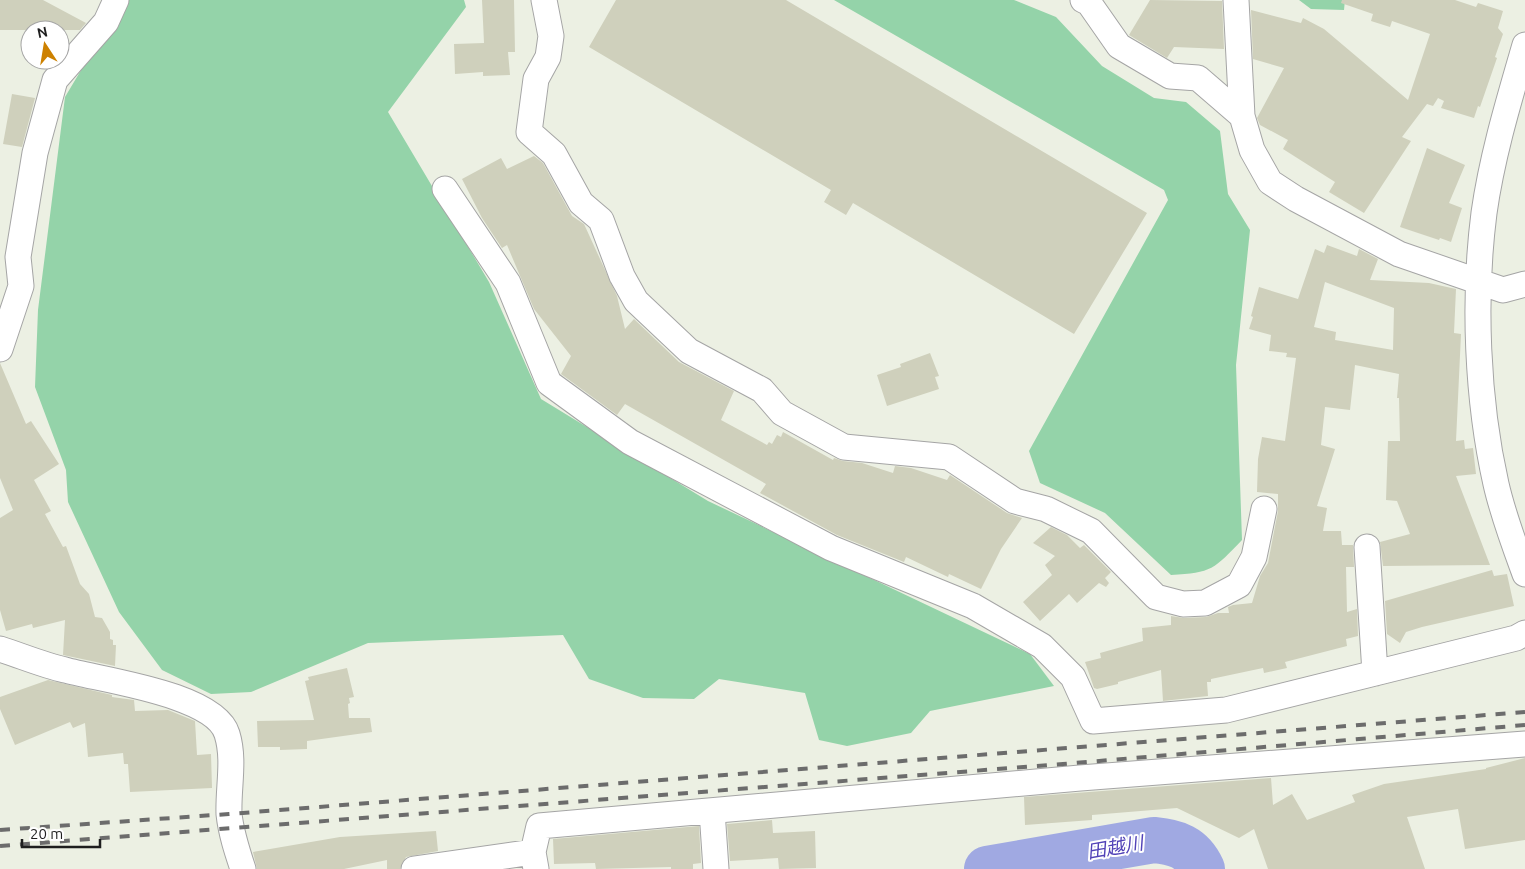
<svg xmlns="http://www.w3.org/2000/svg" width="1525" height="869" font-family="Ubuntu,'Noto Sans JP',sans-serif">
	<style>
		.forest { fill: #94d3a9 }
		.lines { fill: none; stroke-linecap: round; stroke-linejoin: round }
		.river { stroke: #a0a9e2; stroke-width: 46 }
		.building { fill: #cfd0bc; fill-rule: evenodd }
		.minor-casing { stroke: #a5a5a5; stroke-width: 27 }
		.minor { stroke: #fff; stroke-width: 25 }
		.rail { stroke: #6c6c6c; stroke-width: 4; stroke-dasharray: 10 10; stroke-linecap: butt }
		.labels { text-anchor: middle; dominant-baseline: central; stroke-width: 4; stroke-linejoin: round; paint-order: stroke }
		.water-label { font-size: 19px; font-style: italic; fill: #5142b7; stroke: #fff }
	</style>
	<rect width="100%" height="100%" fill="#ecf0e3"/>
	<path class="forest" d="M123 0H464L466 7 388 112 489 282 541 399 708 501 1030 654 1054 686 930 711 911 733 847 746 819 740 805 693 719 679 694 699 643 698 589 679 563 635 368 643 251 692 211 694 162 670 119 612 68 502 66 470 35 387 38 310 65 97Z
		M834 0H1014L1056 17 1102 66 1154 98 1186 102 1220 131 1228 194 1250 230 1236 365 1242 540C1214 569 1212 573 1171 575L1105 513 1040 483 1029 451 1168 200 1164 190Z
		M1299 0H1345L1344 10 1311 9Z"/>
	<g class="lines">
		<path class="river" d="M987 869 1154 840C1176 842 1192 847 1202 869"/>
	</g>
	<path class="building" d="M0 0H43L86 23 80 30H0Z
		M482 0H514L515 52H508L510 75 483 76V72L455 74 454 44 484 43Z
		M616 0H786L1147 213 1074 334 853 203 846 215 824 202 831 190 589 47Z
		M1150 0 1222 1 1224 49 1174 47 1167 58 1129 35Z
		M1342 0H1455L1476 7 1478 3 1503 11 1498 28 1503 34 1495 57 1497 58 1480 107 1478 106 1474 118 1441 108 1444 101 1438 98 1433 106 1427 104 1402 137 1411 141 1364 213 1329 192 1335 182 1283 149 1288 140 1260 125 1257 118 1284 68 1253 59 1251 10 1301 23 1303 18 1324 29 1408 100 1430 34 1392 21 1390 27 1371 21 1373 14 1341 3Z
		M12 94 35 98 22 147 3 144Z
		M1427 148 1465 165 1449 203 1462 208 1451 242 1440 238 1439 240 1400 227Z
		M534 156 543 163 572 216 584 224 617 296 625 329 634 319 679 362 734 391 721 420 767 445 769 442 772 444 777 435 781 437 783 432 833 460 834 458 843 461 862 463 893 473 895 466 911 468 947 480 950 475 1007 513 1022 518 1001 549 981 589 949 574 948 577 906 557 904 562 837 535 760 493 766 484 625 404 617 415 561 374 571 356 534 309 507 245 502 248 482 218 462 179 501 158 507 169Z
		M1327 245 1357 256 1359 249 1378 259 1370 280 1429 283 1456 289 1454 333 1461 334 1456 441 1464 440 1465 449 1473 448 1476 474 1456 476 1490 565 1383 566 1380 542 1410 534 1397 501 1386 500 1388 441H1400L1399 398H1397L1399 374 1355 365 1350 410 1325 407 1321 445 1335 449 1317 506 1327 508 1323 531H1341L1342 545H1353L1354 567H1346L1347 612 1357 609 1358 636 1346 639 1347 646 1285 662 1287 668 1264 673 1263 668 1211 679V682H1207L1208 696 1163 701 1161 670 1118 682V684L1097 689 1094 688 1085 662 1101 658 1100 653 1143 641 1142 628 1171 625V616L1184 618 1206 617 1218 613H1229L1228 607 1233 605 1252 603 1260 576 1268 563 1278 511V494L1257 492 1258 459 1262 437 1285 441 1296 358 1286 357 1287 353 1269 351 1271 335 1249 329 1253 317 1251 316 1259 287 1298 299 1315 249 1324 253ZM1325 282 1394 308 1393 350 1335 340 1336 332 1314 327Z
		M930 353 939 376 935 377 939 389 887 406 877 375 901 367 900 364Z
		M0 363 26 424 31 421 59 464 34 480 51 511 45 514 63 547 66 546 80 584 89 594 95 617 102 618 110 632V639L113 640V645H116L115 666 63 655 65 620 33 628 32 624 6 631 0 610V518L13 510 0 478Z
		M1051 527 1067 535 1080 548 1084 545 1111 572 1105 578 1109 583 1106 587 1099 583 1077 603 1069 594 1040 621 1023 602 1052 575 1045 565 1055 556 1033 543Z
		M1492 570 1494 576 1507 574 1514 606 1422 627 1406 632 1400 643 1387 634 1385 601Z
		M347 668 354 697 349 698 350 703 348 704 349 718H370L372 732 307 741V749L280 750V747H258L257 721 314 720 305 681 309 680 308 677Z
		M48 680 112 695V697L134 700 135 711 168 710 195 721 197 755 211 754 212 788 130 792 128 764H124L123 753 88 757 85 723 73 728 70 722 15 745 0 709V697Z
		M1525 758V840L1465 849 1458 809 1407 817 1425 869H1268L1254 829 1239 838 1177 808 1092 815V820L1025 825 1024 797 1271 778 1273 805 1292 794 1307 820 1355 802 1352 795 1384 784 1486 769V768Z
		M772 820 773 833 815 831 816 868 779 869 778 858 730 861 727 824Z
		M699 826 701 863 693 864V869H671V867L596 869 595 863 554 864 553 839Z
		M436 831 438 851 406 857 400 869H387V860L344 869H257L253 852 340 837Z"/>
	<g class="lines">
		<g class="minor-casing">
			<path id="minor" d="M544 0 551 36 548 57 536 79 529 132 554 154 581 203 601 220 622 276 636 301 689 351 762 390 782 413 844 447 949 457 1015 501 1046 509 1091 531 1156 597 1183 604 1205 603 1239 585 1254 557 1264 509
				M1083 0 1089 3 1119 46 1170 76 1198 78 1242 116 1252 150 1270 182 1296 199 1399 254 1503 290 1525 284
				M1236 0 1242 116
				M1525 45C1509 100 1492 156 1484 213 1473 299 1477 400 1496 484 1503 515 1514 544 1525 574
				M445 189 508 283 549 383 630 442 831 548 973 606 1042 646 1073 677 1093 721 1226 710 1516 638 1525 633
				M0 349 21 286 18 257 35 153 55 80 106 22 116 0
				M1367 547 1375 673
				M0 649C22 656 43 665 65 670 101 680 215 694 227 734 235 760 228 787 229 814 231 833 237 851 243 869
				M712 811 716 869
				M414 869 533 852
				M536 869 533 852 539 826 1080 778 1525 744"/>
		</g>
		<use href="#minor" class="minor"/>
		<path class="rail" d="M0 830 229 814 1525 712
			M0 846 1063 764 1525 725"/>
	</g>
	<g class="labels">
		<g class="water-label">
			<text transform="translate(1115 847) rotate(-10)">田越川</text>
		</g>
	</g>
	<g transform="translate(45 45) rotate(348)"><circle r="24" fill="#ffffff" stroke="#a5a5a5"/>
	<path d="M0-4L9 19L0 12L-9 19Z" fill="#cd8100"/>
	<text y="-8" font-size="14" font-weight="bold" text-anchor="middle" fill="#1e1e1e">N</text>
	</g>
	<path d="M22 839v8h78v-8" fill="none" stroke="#1e1e1e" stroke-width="2.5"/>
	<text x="30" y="839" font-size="15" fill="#1e1e1e" stroke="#ffffff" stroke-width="4" paint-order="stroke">20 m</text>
</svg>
